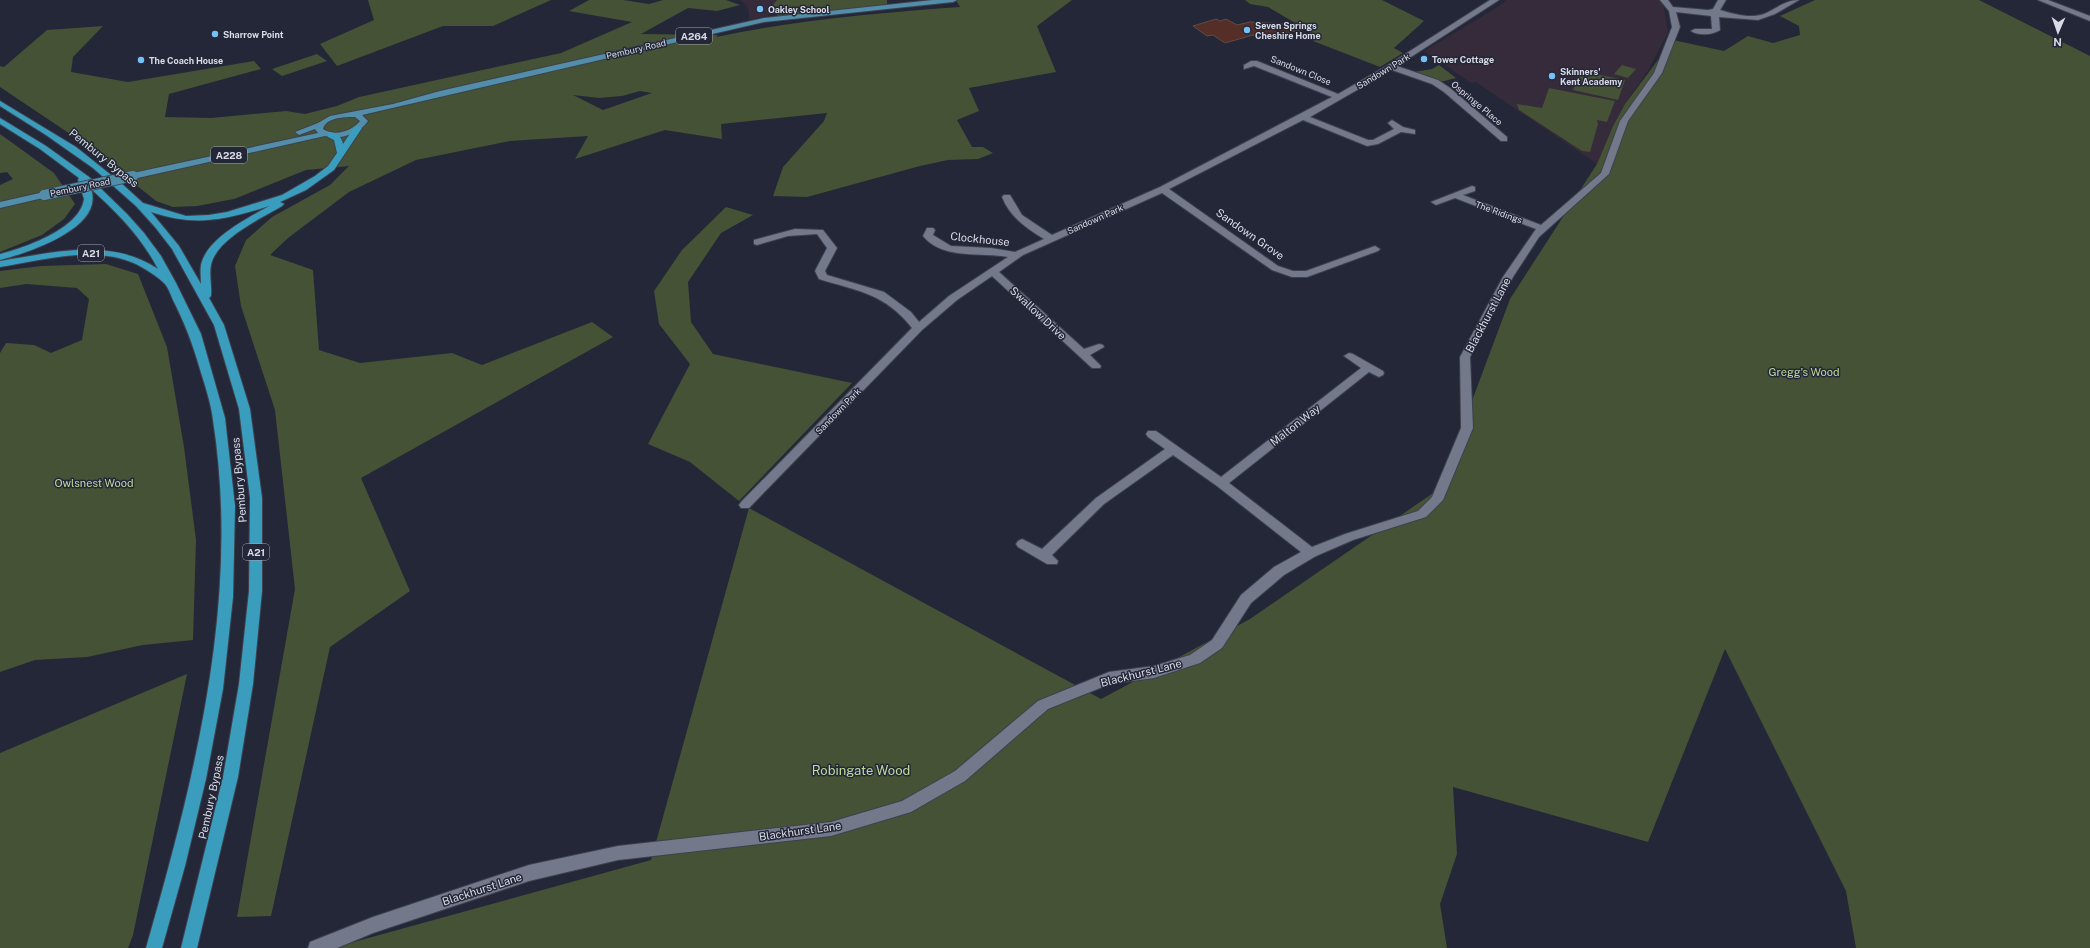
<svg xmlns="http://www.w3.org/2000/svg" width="2090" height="948" font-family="'Public Sans',sans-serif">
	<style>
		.education { fill: #362b3a }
		.green { fill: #455235; fill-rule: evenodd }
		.building { fill: #562e28; stroke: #604b47 }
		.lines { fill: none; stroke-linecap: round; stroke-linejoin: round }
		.minor-casing { stroke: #3e414e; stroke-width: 2 }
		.major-casing { stroke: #3e414e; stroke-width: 2 }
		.highway-casing { stroke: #3e414e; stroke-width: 2 }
		.minor { fill: #74788b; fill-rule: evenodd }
		.major { fill: #528ea9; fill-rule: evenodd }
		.highway { fill: #3b9dbd; fill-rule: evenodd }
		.major-bridge-casing { stroke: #3e414e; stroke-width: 12; stroke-linecap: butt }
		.major-bridge { stroke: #528ea9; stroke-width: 10 }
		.poi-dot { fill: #75c0f6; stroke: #242737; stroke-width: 1.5 }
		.labels { text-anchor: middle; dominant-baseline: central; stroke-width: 3; stroke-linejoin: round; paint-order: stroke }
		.far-poi-label { font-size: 9px; font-weight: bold; fill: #d9dce7; stroke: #242737; text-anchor: start }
		.far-street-label { font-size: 9px; fill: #d9dce7; stroke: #242737 }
		.shield { fill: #242737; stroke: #a3a6b2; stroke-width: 1 }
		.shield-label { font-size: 10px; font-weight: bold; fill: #d9dce7 }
		.street-label { font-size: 11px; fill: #d9dce7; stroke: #242737 }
		.park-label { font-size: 11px; fill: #bfdd9d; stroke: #242737 }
		.near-park-label { font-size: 13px; fill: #bfdd9d; stroke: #242737 }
	</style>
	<rect width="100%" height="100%" fill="#242737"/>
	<path class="education" d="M740 0H777L772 6 775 14 749 20V12L746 5Z
		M1506 0H1661L1663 2 1668 32 1649 69 1625 104 1613 126 1597 164 1476 82 1471 83 1424 51 1499 6Z"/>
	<path class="green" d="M368 0H551L493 26H443L337 66 320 44 374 20Z
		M589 0H623L649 4 663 0H726L740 5 717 11 688 8 641 34 718 35 716 37C796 20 878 13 960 7L956 0H1072L1037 26 1056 72 969 88 979 111 957 120 972 147H983L993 153 978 159 948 160 920 166 807 197 773 196 783 167 824 121 827 113 721 124 722 139 665 130 575 159 588 136 510 141 416 160 349 192 288 238 270 255 313 270 319 350 360 363 452 353 482 365 592 322 613 337 361 478 410 591 330 647 271 916 237 917 295 589 275 410 241 306 235 266 246 240 272 217 330 185 349 166 306 170 234 199 197 206 173 207 156 201 85 144 0 87V66L4 67 47 30 103 26 73 57 71 72 128 82 254 61 261 69 169 94 165 117 211 118 286 111 305 114 337 106 359 97 561 53 632 22 569 11ZM640 91 652 93 603 110 573 95 599 98 622 96Z
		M777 0H887V7L779 18 772 6Z
		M1245 0H1382L1424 21 1394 48 1403 53 1380 67 1313 41 1309 31 1268 7 1250 4Z
		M1815 0H1979L2090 56V948H1856L1846 891 1725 649 1648 842 1453 787 1457 854 1440 904 1447 948H332L651 860 749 508 1101 699 1250 619 1439 489 1510 299 1597 164 1613 126 1625 104 1673 40 1724 51 1748 36 1773 43 1800 35 1799 26 1780 16Z
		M317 54 327 61 282 76 272 69Z
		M1439 65 1456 78 1440 82 1414 72 1432 69Z
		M1622 65 1636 69 1628 78 1614 74Z
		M1581 71 1625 80 1618 100 1573 90Z
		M1549 88 1615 101 1607 122 1597 120 1598 124 1590 152 1582 151 1519 110 1517 104 1542 108Z
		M0 134 54 173 75 204 64 219 42 235 0 252V185L13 179 7 172 0 173Z
		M726 207 753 215 721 233 688 282 691 322 713 354 852 383 739 501 690 462 648 444 690 364 659 324 654 291 682 250Z
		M106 264 138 274 167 347 184 447 196 540 193 640 143 645 87 657 35 660 0 672V353L6 343 34 345 51 353 82 340 89 299 77 288 26 284 0 288V271L41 266Z
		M187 674 133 935 128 948H0V753Z"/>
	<path class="building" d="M1216 19 1220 21 1226 19 1237 25 1250 22 1307 25V29L1257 38 1253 35 1225 43 1213 35 1207 36 1193 26Z"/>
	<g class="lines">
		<g class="minor-casing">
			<path id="minor" d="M1490 0H1499L1397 66 1438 80 1450 88 1507 137V141H1501L1444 92 1432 84 1392 70 1310 117 1368 140H1373L1394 129 1388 123 1392 120 1403 127 1415 130V134L1401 132 1378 144 1367 146 1303 120 1169 189 1278 266 1293 271H1306L1375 246 1380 249 1378 251 1307 277H1292L1272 270 1162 193 1023 255 999 272 1084 349 1099 344 1103 345 1104 347 1090 355 1101 366 1100 368H1092L992 276 957 300 922 330 749 508H741L739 505 741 502 912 328C886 294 858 291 819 279L815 271 827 248 817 234 788 236 757 245 754 244V240L795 229 823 230 837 248 825 271 827 275 884 292 911 312 919 322 949 296 1008 257C981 252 942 260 923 236L927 228H933L935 230 933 235 951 246 991 248 1015 252 1044 239C1026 228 1010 217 1002 197L1004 195H1010L1022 215 1052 235 1160 187 1332 97 1254 66 1244 69V65L1251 61H1257L1338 94 1388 65Z
				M1660 0H1668L1673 7 1708 10 1713 9 1718 0H1726L1720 10C1734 14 1750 19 1764 14 1776 9 1785 0 1799 0L1775 14 1758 20 1719 17 1720 30C1713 35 1698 36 1691 31L1695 29H1712L1711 16 1676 12 1680 27 1662 73 1628 121 1609 174 1539 237 1513 277 1470 357 1473 428 1443 500 1426 517 1353 540 1316 556 1284 575 1251 603 1222 648 1200 663 1154 678 1110 684 1048 709 965 781 911 812 831 836 618 860 529 881 373 933 337 948H308L310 942 373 917 529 865 618 846 831 822 902 801 955 771 1038 701 1109 672 1154 666 1190 655 1212 640 1241 595 1274 567 1301 552 1217 486 1173 455 1104 504 1052 555 1058 561 1057 564H1047L1018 547 1016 544 1018 541 1022 539 1042 549 1096 498 1165 449 1148 437 1146 434 1148 431H1156L1221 477 1361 368 1344 356 1349 353 1353 354 1383 371 1384 373 1383 375 1379 377 1369 372 1229 483 1312 547 1345 534 1418 511 1432 497 1461 428 1460 357 1503 277 1536 229 1455 198 1436 205 1431 202 1472 186 1475 187V191L1463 195 1541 225 1601 173 1620 121 1654 73 1672 27 1669 11Z
				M2038 0H2048L2090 16V21Z"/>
		</g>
		<g class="major-casing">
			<path id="major" d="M933 0H957L953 2 764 22 362 115 368 121C359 134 341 140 325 136L133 179 129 176 133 173 318 133 315 129 299 135 295 132 318 123 330 116 393 104 440 91 764 18ZM355 117 360 121C352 131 335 137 323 129 326 117 345 117 355 117Z
				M44 192 49 195 47 197 0 208V202Z"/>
		</g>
		<g class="highway-casing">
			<path id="highway" d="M0 101 76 147 121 183 143 203 186 216 209 215 227 212 282 195 315 176 328 166 337 153 334 140 328 137V133C335 131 342 137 343 144L355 126 362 128 334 170 306 190 280 202 284 204 282 206C262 218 216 239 211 265 209 275 212 286 211 296L209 298 224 325 250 409 262 498V591L253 684 238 777 197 948H181L223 777 239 684 249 591 250 498 239 409 214 325 172 249 155 227 136 206 93 168 46 135 0 106ZM269 206C248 218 206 239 201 265 200 271 201 278 201 284L179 246 151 212C196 227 225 220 269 206Z
				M0 118 46 146 89 177 127 214 144 233 161 256 176 283 201 334 225 418 235 506 233 597 223 689 206 779 185 866 162 948H146C195 777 241 599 213 420 211 402 204 383 199 366 192 342 185 324 174 302 171 296 169 288 164 283 157 276 145 269 136 264 95 245 42 260 0 267V261C52 253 110 237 158 269 142 238 117 212 91 189 105 228 27 253 0 260V254C24 248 80 229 84 199L78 180 79 178 40 149 0 124Z"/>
		</g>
		<use href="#minor" class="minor"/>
		<use href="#major" class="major"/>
		<use href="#highway" class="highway"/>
		<g class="major-bridge-casing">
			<path id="major-bridge" d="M44 195 133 176"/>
		</g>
		<use href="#major-bridge" class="major-bridge"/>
	</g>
	<g class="poi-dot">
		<circle cx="760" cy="9" r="4"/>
		<circle cx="1247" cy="30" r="4"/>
		<circle cx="215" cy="34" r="4"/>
		<circle cx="1424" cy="59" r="4"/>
		<circle cx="141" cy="60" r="4"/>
		<circle cx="1552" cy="76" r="4"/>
	</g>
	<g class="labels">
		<g class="far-poi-label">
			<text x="768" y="9">Oakley School</text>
			<text x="1255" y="25">Seven Springs<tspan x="1255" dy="10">Cheshire Home</tspan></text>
			<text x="223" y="34">Sharrow Point</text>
			<text x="1432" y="59">Tower Cottage</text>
			<text x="149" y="60">The Coach House</text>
			<text x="1560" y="71">Skinners'<tspan x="1560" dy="10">Kent Academy</tspan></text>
		</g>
		<g class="far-street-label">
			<text transform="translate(636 49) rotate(-13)">Pembury Road</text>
			<text transform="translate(1301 70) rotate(22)">Sandown Close</text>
			<text transform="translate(1383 71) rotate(-31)">Sandown Park</text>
			<text transform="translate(1477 103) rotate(40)">Ospringe Place</text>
			<text transform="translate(80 187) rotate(-12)">Pembury Road</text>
			<text transform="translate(1499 212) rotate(20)">The Ridings</text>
			<text transform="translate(1095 219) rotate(-24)">Sandown Park</text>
			<text transform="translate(838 411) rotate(-46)">Sandown Park</text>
		</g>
		<g class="shield">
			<rect x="676" y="28" width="36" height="16" rx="3"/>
			<rect x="211" y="147" width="36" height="16" rx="3"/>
			<rect x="78" y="245" width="26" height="16" rx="3"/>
			<rect x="243" y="544" width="26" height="16" rx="3"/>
		</g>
		<g class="shield-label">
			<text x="694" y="36">A264</text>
			<text x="229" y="155">A228</text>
			<text x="91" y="253">A21</text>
			<text x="256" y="552">A21</text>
		</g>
		<g class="street-label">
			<text transform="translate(104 158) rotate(39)">Pembury Bypass</text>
			<text transform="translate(1250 234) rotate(35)">Sandown Grove</text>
			<text transform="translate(980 239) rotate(6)">Clockhouse</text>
			<text transform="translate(1038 313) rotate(43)">Swallow Drive</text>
			<text transform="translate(1488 315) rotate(-62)">Blackhurst Lane</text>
			<text transform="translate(1295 425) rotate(-38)">Malton Way</text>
			<text transform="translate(239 480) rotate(-95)">Pembury Bypass</text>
			<text transform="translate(1141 673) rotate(-14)">Blackhurst Lane</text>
			<text transform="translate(211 797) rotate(-78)">Pembury Bypass</text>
			<text transform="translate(800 831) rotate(-8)">Blackhurst Lane</text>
			<text transform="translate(482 889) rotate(-18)">Blackhurst Lane</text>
		</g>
		<g class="park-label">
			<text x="1804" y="372">Gregg's Wood</text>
			<text x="94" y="483">Owlsnest Wood</text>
		</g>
		<g class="near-park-label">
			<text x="861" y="770">Robingate Wood</text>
		</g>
	</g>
	<g transform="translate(2058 32) rotate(182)" stroke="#242737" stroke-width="3" paint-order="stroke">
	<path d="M0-3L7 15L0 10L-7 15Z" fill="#d9dce7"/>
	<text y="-6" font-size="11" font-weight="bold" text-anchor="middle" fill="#d9dce7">N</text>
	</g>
</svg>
